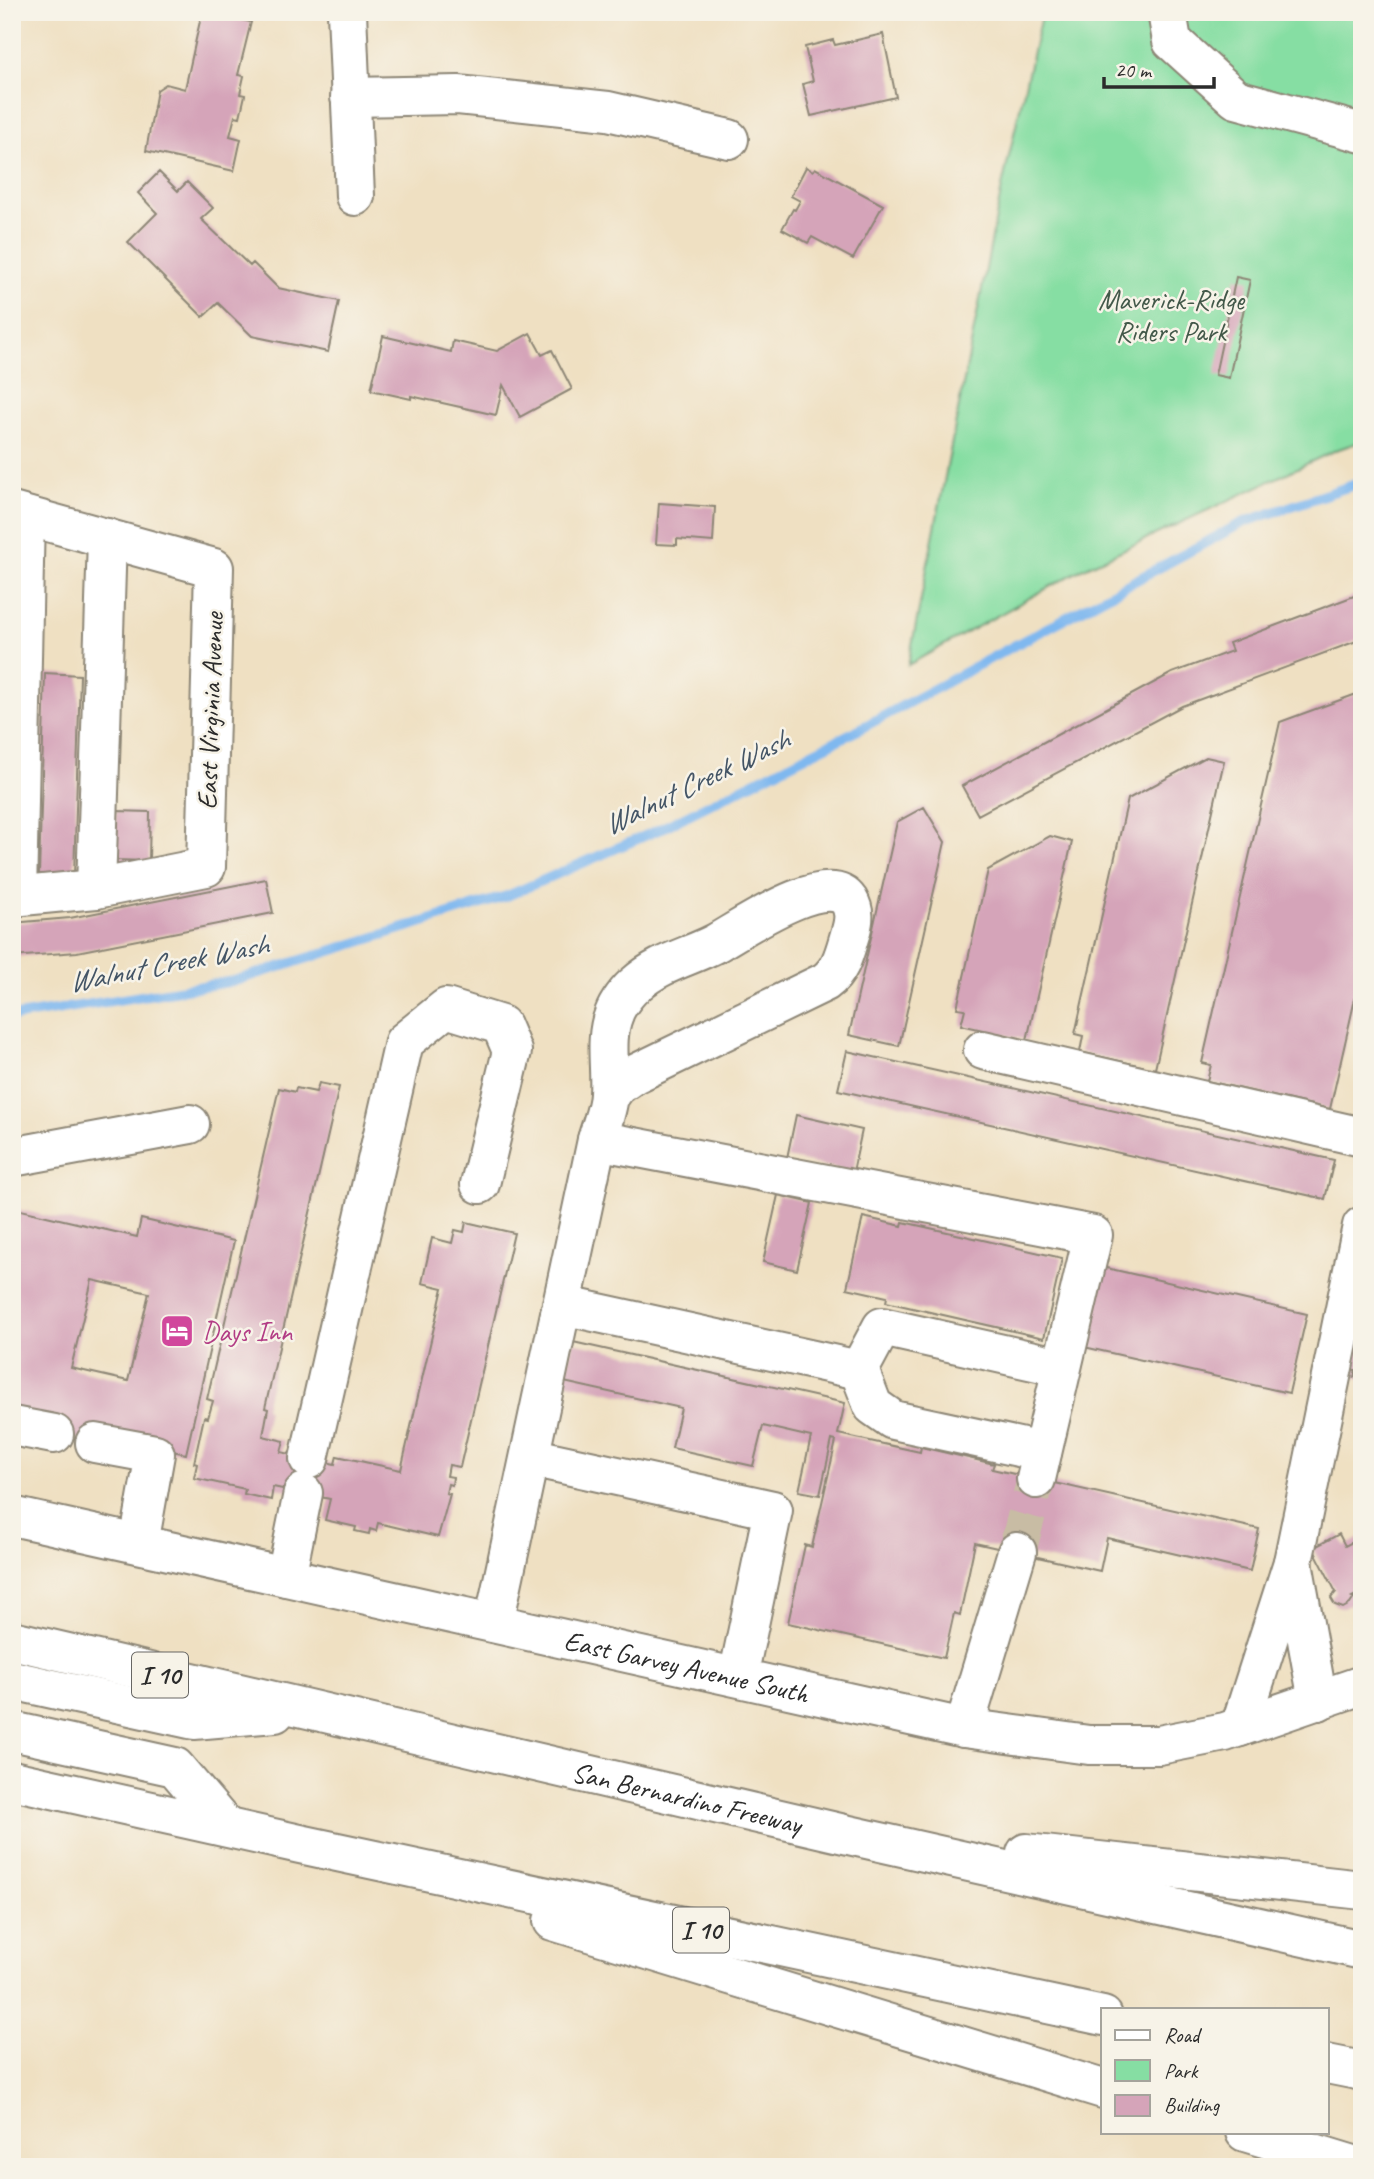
<svg xmlns="http://www.w3.org/2000/svg" width="1374" height="2179" font-family="Caveat,sans-serif">
	<style>
		.green { fill: #86dea3; stroke: #588467; stroke-width: 2 }
		.lines { fill: none; stroke-linecap: round; stroke-linejoin: round }
		.stream { stroke: #7fb8ef; stroke-width: 10 }
		.building { fill: #d5a4b9; fill-rule: evenodd }
		.minor-tunnel { stroke: #c8bca4; stroke-width: 38; stroke-dasharray: 38 19; stroke-linecap: butt }
		.minor-casing { stroke: #8d8676; stroke-width: 42 }
		.highway-casing { stroke: #8d8676; stroke-width: 42 }
		.minor { stroke: #fff; stroke-width: 38 }
		.highway { stroke: #fff; stroke-width: 38 }
		.labels { text-anchor: middle; dominant-baseline: central; stroke-width: 5; stroke-linejoin: round; paint-order: stroke }
		.shield { fill: #f7f3e8; stroke: #686764; stroke-width: 2 }
		.shield-label { font-size: 26px; font-weight: bold; fill: #2b2b2b }
		.park-label { font-size: 28px; fill: #425849; stroke: #f7f3e8 }
		.street-label { font-size: 28px; fill: #2b2b2b; stroke: #f7f3e8 }
		.hotel-label { font-size: 28px; fill: #b23c85; stroke: #f7f3e8; text-anchor: start }
		.water-label { font-size: 30px; font-style: italic; fill: #456; stroke: #f7f3e8 }
	</style>
	<rect width="100%" height="100%" fill="#f7f3e8"/>
	<filter id="ink" filterUnits="userSpaceOnUse"><feTurbulence type="fractalNoise" baseFrequency=".0143" numOctaves="2"/><feDisplacementMap in="SourceGraphic" scale="14" xChannelSelector="R" yChannelSelector="G"/><feConvolveMatrix kernelMatrix="1 2 1 2 8 2 1 2 1" color-interpolation-filters="sRGB"/></filter>
	<filter id="wash" filterUnits="userSpaceOnUse"><feTurbulence type="fractalNoise" baseFrequency=".00686" numOctaves="4" result="noise"/><feDisplacementMap in="SourceGraphic" scale="28" xChannelSelector="R" yChannelSelector="G"/><feGaussianBlur stdDeviation="1.57" result="paint"/><feColorMatrix in="noise" values="0 0 0 0 0 0 0 0 0 0 0 0 0 0 0 0 0 1.4 0 .05"/><feComposite in="paint" operator="in"/></filter>
	<g filter="url(#wash)">
		<rect width="100%" height="100%" fill="#efe0c2"/>
		<path class="green" d="M1042 12H1362V441L1336 450 1082 569 908 665 1003 182Z"/>
		<g class="lines">
			<path class="stream" d="M12 1017 234 981 507 896 656 831 854 732 1242 523 1362 482"/>
		</g>
		<g id="blocks">
			<path class="building" d="M202 12 251 22 238 75 244 76 240 94 245 95 240 117 235 116 230 136 241 139 234 171 146 151 157 90 166 84 185 89Z
				M883 34 896 97 811 116 803 84 813 81 805 47 833 40 835 45Z
				M806 167 813 171 815 168 883 205 853 259 812 237 808 243 782 229 793 209 795 210 800 201 791 196Z
				M159 172 178 191 187 182 213 208 201 219 250 266 253 263 278 288 339 301 328 352 252 336 218 303 203 317 128 242 157 213 138 193Z
				M1236 277 1250 280 1229 378 1215 375Z
				M530 333 542 355 552 350 572 389 520 417 503 385 496 415 411 396V399L371 390 383 336 451 352 453 341 497 351Z
				M659 503 715 507 713 542 677 539V545L656 544Z
				M1362 593V639L1182 706 978 815 962 786 1172 673 1232 651 1229 643Z
				M45 673 80 675 74 876 39 875Z
				M1362 692V968L1330 1109 1207 1081 1211 1065 1202 1063 1280 722Z
				M1206 757 1224 761 1155 1069 1080 1052 1083 1036 1075 1034 1128 799Z
				M924 807 945 842 899 1046 849 1035 897 822Z
				M116 811 150 812 149 861 114 860Z
				M1050 836 1072 842 1027 1040 961 1025 965 1009 957 1008 988 870Z
				M266 879 273 913 77 952 12 957V923L70 918Z
				M847 1051 1334 1160 1325 1199 838 1090Z
				M319 1083 339 1087 265 1408 268 1409 263 1436 284 1441 281 1452 335 1464 337 1456 401 1470 443 1288 422 1283 432 1238 452 1243 455 1230 464 1232 466 1222 514 1233 460 1467 449 1465 447 1476 453 1477 452 1485 448 1484 446 1493 450 1494 438 1537 378 1523 376 1531 370 1529 369 1534 355 1531 356 1527 325 1520 330 1499 273 1487 271 1500 244 1494 245 1489 194 1478 197 1464 194 1463 204 1417 208 1418 213 1401 207 1399 279 1088 295 1092 296 1088 316 1092Z
				M796 1115 862 1130 853 1172 787 1158Z
				M778 1195 812 1203 797 1270 763 1262Z
				M12 1208 137 1237 141 1219 234 1241 186 1454 97 1434 95 1443 54 1434 12 1414ZM92 1280 149 1293 128 1381 71 1368Z
				M863 1217 902 1226 903 1222 1062 1258 1044 1338 886 1302 887 1297 847 1288Z
				M1102 1267 1307 1314 1289 1393 1084 1347Z
				M1362 1307V1379L1354 1377 1356 1370 1347 1369Z
				M573 1342 845 1403 838 1434 920 1452 921 1447 994 1464 992 1469 1259 1529 1250 1571 1107 1538 1100 1571 975 1543 960 1615 954 1613 944 1658 788 1623 805 1545 812 1547 836 1441 832 1440 820 1495 799 1491 811 1437 763 1426 753 1466 672 1448 681 1408 564 1382Z
				M1339 1534 1345 1546 1362 1537V1592L1352 1597 1354 1598 1350 1604 1343 1608 1335 1605 1331 1598 1336 1592 1313 1548Z"/>
		</g>
	</g>
	<g filter="url(#ink)">
		<use href="#blocks" fill-opacity="0" stroke="#8d8676" stroke-width="2"/>
		<g class="lines">
			<path class="minor-tunnel" d="M1017 1552 1036 1479"/>
			<g class="minor-casing">
				<g id="minor">
					<path d="M347 12 355 196"/>
					<path d="M1167 12 1172 41 1236 99 1362 133"/>
					<path d="M350 97 458 95 608 111 729 139"/>
					<path d="M12 512 214 568 206 867 96 889 12 897"/>
					<path d="M96 889 107 538"/>
					<path d="M17 896 25 516"/>
					<path d="M983 1050 1362 1137"/>
					<path d="M597 1140C601 1125 609 1108 609 1093 611 1068 604 1038 614 1014 617 1005 628 990 636 984 659 963 689 957 716 943 741 929 828 869 849 901 855 911 854 920 851 931 845 950 842 970 825 982L633 1075 617 1086 609 1097"/>
					<path d="M12 1157 190 1124"/>
					<path d="M562 1305 859 1370 873 1406 893 1420 1042 1452"/>
					<path d="M859 1370 882 1327 1061 1367"/>
					<path d="M12 1426 54 1434"/>
					<path d="M95 1443 155 1454 139 1544"/>
					<path d="M530 1457 773 1510 738 1677"/>
					<path d="M309 1459 404 1042 446 1008 501 1025 512 1051 480 1184"/>
					<path id="s1" d="M12 1516 964 1728 1089 1745H1159L1225 1732 1362 1685"/>
					<path d="M1293 1562 1362 1226"/>
					<path d="M286 1577 303 1493"/>
					<path d="M494 1623 597 1140 1093 1235 1036 1479"/>
					<path d="M1240 1727 1293 1562 1318 1701"/>
					<path d="M964 1728 1017 1552"/>
				</g>
			</g>
			<g class="highway-casing">
				<g id="highway">
					<path id="s2" d="M12 1640 840 1833 1362 1950"/>
					<path d="M12 1680 194 1720 275 1713"/>
					<path d="M12 1731 175 1767 226 1827"/>
					<path d="M12 1780 300 1844 1103 2016"/>
					<path d="M1026 1853 1362 1890"/>
					<path d="M553 1921 1103 2089"/>
					<path d="M1327 2064 1362 2071"/>
					<path d="M1245 2132 1360 2167"/>
				</g>
			</g>
			<use href="#minor" class="minor"/>
			<use href="#highway" class="highway"/>
		</g>
	</g>
	<defs>
		<g id="hotel-square" transform="scale(1.75)"><rect x="-9" y="-9" width="18" height="18" rx="4" fill="#d1479c" stroke="#f7f3e8"/><path d="M-6-4.5h1.5V1H6V5H4.5V3h-9V5H-6ZM-4 0a1.8 1.8 0 1 1 3.6 0ZM.5 0V-2.5h3Q6-2.5 6 0Z" fill="#fff"/></g>
	</defs>
	<g fill-rule="evenodd">
		<use href="#hotel-square" x="177" y="1331"/>
	</g>
	<g class="labels">
		<g class="shield">
			<rect x="132" y="1652.5" width="56" height="45" rx="5"/>
			<rect x="673" y="1907.5" width="56" height="45" rx="5"/>
		</g>
		<g class="shield-label">
			<text x="160" y="1675">I 10</text>
			<text x="701" y="1930">I 10</text>
		</g>
		<g class="park-label">
			<text x="1171" y="299">Maverick-Ridge<tspan x="1171" dy="32">Riders Park</tspan></text>
		</g>
		<g class="street-label">
			<text transform="translate(210 711) rotate(-88)">East Virginia Avenue</text>
			<text stroke="none"><textPath href="#s1" startOffset="691">East Garvey Avenue South</textPath></text>
			<text stroke="none"><textPath href="#s2" startOffset="693">San Bernardino Freeway</textPath></text>
		</g>
		<g class="hotel-label">
			<text x="202" y="1331">Days Inn</text>
		</g>
		<g class="water-label">
			<text transform="translate(696 782) rotate(-26)">Walnut Creek Wash</text>
			<text transform="translate(168 963) rotate(-11)">Walnut Creek Wash</text>
		</g>
	</g>
	<rect width="1374" height="2179" fill="none" stroke="#f7f3e8" stroke-width="42"/>
	<rect x="1101" y="2008" width="228" height="126" fill="#f7f3e8" stroke="#a5a39c" stroke-width="2"/>
	<rect x="1115" y="2030" width="35" height="10" fill="#ffffff" stroke="#a5a39c" stroke-width="2"/>
	<text x="1164" y="2042" font-size="21" fill="#2b2b2b">Road</text>
	<rect x="1115" y="2060" width="35" height="21" fill="#86dea3" stroke="#a5a39c" stroke-width="2"/>
	<text x="1164" y="2078" font-size="21" fill="#2b2b2b">Park</text>
	<rect x="1115" y="2095" width="35" height="21" fill="#d5a4b9" stroke="#a5a39c" stroke-width="2"/>
	<text x="1164" y="2112" font-size="21" fill="#2b2b2b">Building</text>
	<path d="M1104 77v10h110v-10" fill="none" stroke="#2b2b2b" stroke-width="3.5"/>
	<text x="1115" y="77" font-size="21" fill="#2b2b2b" stroke="#f7f3e8" stroke-width="5" paint-order="stroke">20 m</text>
</svg>
